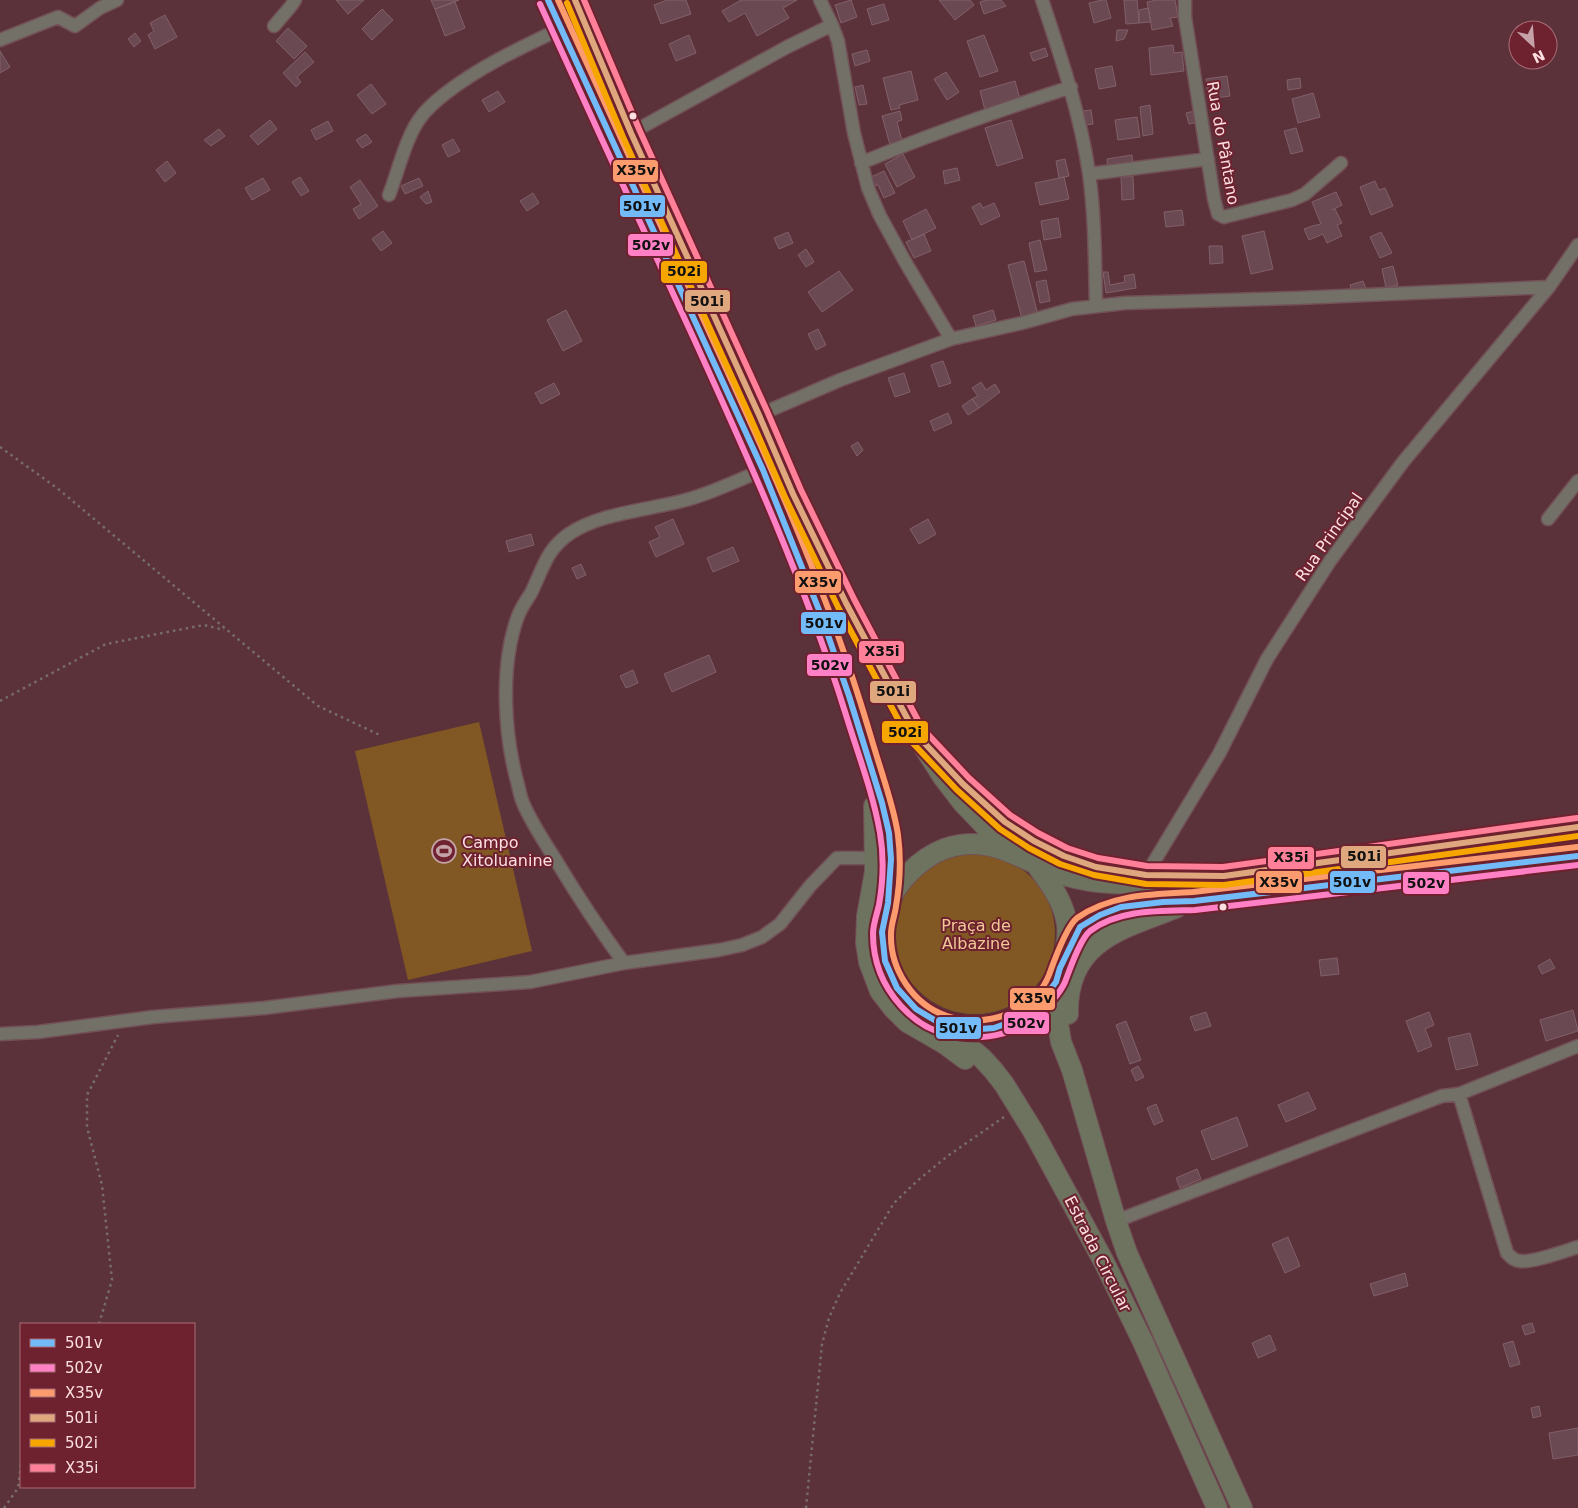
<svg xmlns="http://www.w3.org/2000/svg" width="1578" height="1508" font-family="'DejaVu Sans',sans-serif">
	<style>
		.green { fill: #815823 }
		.building { fill: #6a4953; stroke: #81606a }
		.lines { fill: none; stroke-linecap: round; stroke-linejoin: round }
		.minor-casing { stroke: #725157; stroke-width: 15 }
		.primary-casing { stroke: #725157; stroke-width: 22 }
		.path { stroke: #776d67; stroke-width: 2.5; stroke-dasharray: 2.5 4; stroke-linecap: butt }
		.minor { stroke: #727067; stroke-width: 12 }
		.primary { stroke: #6d735f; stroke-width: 20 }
		.bus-1-casing { stroke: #6e212f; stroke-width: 10 }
		.bus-2-casing { stroke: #6e212f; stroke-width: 10 }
		.bus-3-casing { stroke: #6e212f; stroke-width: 10 }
		.bus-4-casing { stroke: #6e212f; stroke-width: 10 }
		.bus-5-casing { stroke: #6e212f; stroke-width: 10 }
		.bus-6-casing { stroke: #6e212f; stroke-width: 10 }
		.bus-1 { stroke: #73baf8; stroke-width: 6 }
		.bus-2 { stroke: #ff80c5; stroke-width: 6 }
		.bus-3 { stroke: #fc9b6d; stroke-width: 6 }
		.bus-4 { stroke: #dfa77e; stroke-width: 6 }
		.bus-5 { stroke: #f7a600; stroke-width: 6 }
		.bus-6 { stroke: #ff8098; stroke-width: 6 }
		.bus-dot { fill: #fcdfe1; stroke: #6e212f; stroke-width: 2 }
		.labels { text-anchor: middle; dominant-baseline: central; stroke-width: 4; stroke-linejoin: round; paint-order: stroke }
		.street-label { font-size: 16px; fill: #fcdfe1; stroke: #6e212f }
		.poi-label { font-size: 16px; fill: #fcdfe1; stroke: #6e212f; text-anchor: start }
		.park-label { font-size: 16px; fill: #f0c997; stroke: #6e212f }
		.line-badge { stroke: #6e212f; stroke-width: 2 }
		.pale-badge-label { font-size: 14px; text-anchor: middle; font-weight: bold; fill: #111 }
	</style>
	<rect width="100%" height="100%" fill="#5c323a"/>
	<path class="green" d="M479 722 532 951 408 980 355 751Z
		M895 934a80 80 0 1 1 160 0a80 80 0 1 1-160 0Z"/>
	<path class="building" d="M336 0H364L348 14Z
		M431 0H459L435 9Z
		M667 0H686L691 14 661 24 654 5Z
		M741 0H797L783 8 789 18 757 36 745 13 729 22 722 11Z
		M851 0 857 17 841 23 835 5Z
		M939 0H970L974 5 955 20Z
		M986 0H1001L1006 6 984 14 980 2Z
		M1102 0H1106L1111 18 1094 23 1089 3Z
		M1124 0H1137L1139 23 1126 24Z
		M1157 0H1175L1178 17 1170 18 1173 26 1152 30 1147 2Z
		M455 2 465 28 445 36 435 9Z
		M884 4 889 20 872 25 867 9Z
		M1148 8 1151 22 1139 23V10Z
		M382 9 393 20 372 40 362 29Z
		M165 15 177 37 155 49 148 35 154 31 150 23Z
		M288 28 307 46 294 59 276 41Z
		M1117 30H1128L1124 39 1116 41Z
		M135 33 141 41 134 47 128 39Z
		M689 35 696 53 676 61 669 44Z
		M984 35 998 71 980 77 967 41Z
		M1173 45 1174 53 1182 52 1184 71 1151 75 1149 48Z
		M1045 48 1048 56 1033 61 1030 53Z
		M867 50 870 61 855 66 852 54Z
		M0 51 10 67 0 73Z
		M305 52 314 62 297 77 301 82 296 87 283 73Z
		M1112 66 1116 86 1099 89 1095 69Z
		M911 71 918 100 899 105 900 108 891 110 883 78Z
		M946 72 959 92 947 100 934 79Z
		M1227 76 1230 96 1208 99 1206 79Z
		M1300 78 1301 88 1288 90 1287 80Z
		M1015 81 1020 99 985 110 980 91Z
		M371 84 386 104 372 114 357 95Z
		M863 85 867 104 859 105 855 87Z
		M498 91 505 102 489 112 482 100Z
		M1313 93 1320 117 1298 123 1292 99Z
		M1150 105 1153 134 1143 136 1140 107Z
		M1091 110 1093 124 1085 125 1083 111Z
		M900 111 902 120 897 122 902 141 890 145 882 116Z
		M1195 111 1198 122 1189 124 1186 113Z
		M1137 117 1140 137 1118 140 1115 120Z
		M270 120 277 129 258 145 250 136Z
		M1011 120 1023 158 997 166 985 128Z
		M328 121 333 131 316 140 311 130Z
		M1296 128 1303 151 1291 154 1284 131Z
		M219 129 225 136 211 146 204 140Z
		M366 134 372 142 362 148 356 140Z
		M453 139 460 151 448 157 442 145Z
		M903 154 915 177 897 187 885 164Z
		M1132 155 1133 165 1108 169 1107 159Z
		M1065 159 1069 176 1059 178 1056 161Z
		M167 161 176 173 165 182 156 170Z
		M957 168 960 180 945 184 943 171Z
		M884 171 895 193 884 198 878 185 874 186 869 178Z
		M1133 176 1134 199 1122 200 1121 177Z
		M300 177 309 191 301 196 292 182Z
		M1064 177 1069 199 1040 205 1035 183Z
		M263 178 270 190 252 200 245 188Z
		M419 178 423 186 405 194 401 186Z
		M360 180 378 206 359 219 353 209 361 204 350 187Z
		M1375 181 1379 190 1385 188 1393 206 1371 215 1360 187Z
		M428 191 432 202 426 204 420 197Z
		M1336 192 1342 205 1332 210 1335 209 1342 223 1337 225 1342 236 1327 243 1323 234 1309 240 1304 229 1312 226 1321 224 1312 202Z
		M533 193 539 203 527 211 520 201Z
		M980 203 983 208 994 203 1000 216 981 225 972 207Z
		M926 209 936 228 912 240 903 221Z
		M1182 210 1184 225 1166 227 1164 212Z
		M1058 218 1061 237 1044 240 1041 221Z
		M383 231 392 243 381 251 372 239Z
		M1264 231 1273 269 1251 274 1242 236Z
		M788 232 793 243 779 249 774 238Z
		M1381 232 1392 253 1380 258 1370 237Z
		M924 234 931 251 914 258 906 242Z
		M1040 240 1047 270 1035 272 1029 243Z
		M1209 246H1222L1223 263 1210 264Z
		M806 249 814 262 806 267 798 255Z
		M1024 261 1038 315 1022 319 1008 265Z
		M1393 266 1398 285 1386 288 1382 269Z
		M839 271 853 290 822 312 808 292Z
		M1103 272H1108L1110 285 1125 282 1124 276 1134 274 1136 288 1106 293Z
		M1046 280 1050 301 1040 303 1036 282Z
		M1363 281 1368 294 1353 295 1350 285Z
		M566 310 582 341 563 351 547 320Z
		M993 310 996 320 976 326 973 316Z
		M818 329 826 345 816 350 808 334Z
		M943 361 951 383 939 387 931 365Z
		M904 373 910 392 895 397 888 378Z
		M981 382 986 390 995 384 1000 392 979 408 972 399 978 396 972 388Z
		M554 383 560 394 541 404 535 393Z
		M972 399 979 408 968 415 962 406Z
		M948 413 952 423 934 431 930 421Z
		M858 442 863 450 857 456 851 446Z
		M673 519 684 544 656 557 649 542 660 537 655 527Z
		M928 519 936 534 919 544 910 529Z
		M531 534 534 545 509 552 506 541Z
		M733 547 739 561 713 572 707 558Z
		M581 564 586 575 577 579 572 568Z
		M709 655 716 672 672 692 664 674Z
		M633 670 638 683 626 688 620 676Z
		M1337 958 1339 974 1321 976 1319 960Z
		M1550 959 1555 968 1542 974 1538 966Z
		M1573 1010 1578 1031 1546 1041 1540 1020Z
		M1206 1012 1211 1026 1195 1031 1190 1017Z
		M1429 1012 1434 1025 1425 1029 1432 1046 1418 1052 1406 1021Z
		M1126 1021 1141 1060 1130 1064 1116 1025Z
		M1470 1033 1478 1065 1456 1070 1448 1038Z
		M1138 1066 1144 1077 1136 1081 1131 1070Z
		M1308 1092 1316 1109 1286 1122 1278 1105Z
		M1156 1104 1163 1121 1154 1125 1147 1108Z
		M1237 1117 1248 1146 1212 1160 1201 1131Z
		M1197 1169 1201 1179 1180 1188 1176 1178Z
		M1288 1237 1300 1266 1285 1273 1272 1244Z
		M1405 1273 1408 1286 1374 1296 1370 1284Z
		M1532 1323 1535 1332 1525 1335 1522 1326Z
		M1270 1335 1276 1350 1258 1358 1252 1343Z
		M1513 1341 1520 1364 1510 1367 1503 1344Z
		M1539 1406 1541 1416 1533 1418 1531 1408Z
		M1578 1428V1455L1553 1459 1549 1433Z"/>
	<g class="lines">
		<g class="minor-casing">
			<path id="minor" d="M820 0 832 25 838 41 854 133 868 188 880 216 907 265 951 339
				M1042 0C1061 57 1080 113 1089 173 1095 216 1095 262 1096 306
				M1185 0V17L1214 199 1218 214 1224 217 1292 200 1305 194 1341 163
				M274 26 291 6 295 0
				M0 40 58 17 75 26 100 8 117 0
				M631 133 787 47 832 25
				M861 163C930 134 1000 110 1071 87
				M1089 174 1208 159
				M389 195C398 172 406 136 421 117 428 107 437 100 446 93 481 66 520 48 560 29
				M759 415 840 380 951 339 1022 323 1072 309 1125 303 1297 298 1549 287
				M1548 519 1578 481
				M1146 875 1219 754 1267 659 1330 561 1403 462 1549 287 1578 245
				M624 963C600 930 578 897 557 862 545 843 532 824 523 803 520 796 519 788 517 781 504 732 500 665 518 616 521 608 526 601 531 593 543 569 546 550 569 534 601 512 652 510 689 499 714 492 738 480 763 470
				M0 1034 38 1032 153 1017 264 1008 398 991 530 982 624 963 719 950 742 945 762 937 780 924 810 886 837 858H875
				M1459 1094 1578 1046
				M1116 1221 1442 1096 1459 1094 1507 1253C1511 1257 1514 1261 1520 1261 1532 1263 1565 1251 1578 1247"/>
		</g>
		<g class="primary-casing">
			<path id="primary" d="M548 0 763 470 821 615 849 696 882 803 889 833 891 859 888 899
				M575 0 631 133 759 415 793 494 846 603 915 733 943 777 963 803 986 827 1012 849
				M953 773C992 814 1039 853 1096 867 1107 870 1119 871 1130 873
				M874 806 875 872 867 916 866 943 869 962 880 991 893 1008 907 1022 945 1044 965 1059
				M1035 863C1048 881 1061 897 1066 919 1069 932 1067 946 1063 960 1061 967 1059 975 1056 981 1047 1003 1014 1026 991 1028 974 1030 958 1030 942 1024 938 1022 933 1019 929 1017 876 987 866 914 910 872 920 862 931 854 944 849 995 832 1022 863 1067 876 1097 885 1129 884 1161 883L1578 827
				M1069 951 1080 927 1100 915 1121 907 1163 902 1194 901 1229 897 1578 856
				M1056 982V1010L1061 1042 1072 1070 1116 1221 1127 1253 1242 1508
				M1068 1014C1066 942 1121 929 1176 908
				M945 1027 982 1058 993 1070 1004 1084 1033 1131 1104 1262 1143 1342 1217 1508"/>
		</g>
		<path class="path" d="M0 447 57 488 318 706 382 736
			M0 701 106 644 204 625 224 630
			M99 1324 112 1280 102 1185 87 1127V1095L118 1035
			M4 1508 18 1488 21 1464
			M806 1508 822 1344 829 1318 840 1293 894 1203 917 1181 949 1155 1004 1117"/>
		<use href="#minor" class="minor"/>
		<use href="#primary" class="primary"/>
		<g class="bus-1-casing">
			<path id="bus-1" d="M548 0 763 470 821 615 849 696 882 803 889 833 891 859 888 903 882 932 885 961 897 988 916 1009 941 1024 967 1030 994 1028 1019 1019 1040 1003 1056 982 1060 968 1080 927 1100 915 1121 907 1163 902 1194 901 1578 856"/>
		</g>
		<g class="bus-2-casing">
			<path id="bus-2" d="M540 4C591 116 642 227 694 339 750 462 806 586 846 715 858 754 873 793 880 833 884 856 883 882 879 905 877 914 873 924 873 934 873 961 883 986 901 1006 912 1018 927 1029 943 1033 983 1044 1027 1034 1053 1000 1058 994 1062 989 1065 982 1070 969 1080 939 1090 931 1119 909 1161 911 1195 910L1578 865"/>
		</g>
		<g class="bus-3-casing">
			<path id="bus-3" d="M558 0C609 112 660 224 711 336 766 455 820 574 859 698 867 723 874 748 882 773 888 793 895 814 898 835 901 858 900 883 896 906 895 915 891 924 891 934 890 969 913 1005 947 1016 984 1029 1034 1013 1049 975 1054 961 1066 927 1077 918 1111 894 1154 894 1193 892L1577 847"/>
		</g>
		<g class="bus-4-casing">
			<path id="bus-4" d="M575 0 631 133 759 415 793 494 846 603 915 733 963 784 1005 822 1034 841 1064 856 1096 867 1146 875 1224 876 1578 827"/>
		</g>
		<g class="bus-5-casing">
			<path id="bus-5" d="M567 3 623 137 751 419 785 497 838 607 908 738 957 790 1000 829 1029 848 1060 864 1094 875 1146 884 1224 885 1578 836"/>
		</g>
		<g class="bus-6-casing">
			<path id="bus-6" d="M584 0 639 129 767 411 801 490 854 599 922 728 969 778 1010 815 1038 833 1067 848 1098 858 1147 866 1223 867 1577 818"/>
		</g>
		<use href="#bus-1" class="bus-1"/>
		<use href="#bus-2" class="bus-2"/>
		<use href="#bus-3" class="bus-3"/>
		<use href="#bus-4" class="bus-4"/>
		<use href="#bus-5" class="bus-5"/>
		<use href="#bus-6" class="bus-6"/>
	</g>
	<defs>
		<g id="stadium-ring" transform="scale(1.25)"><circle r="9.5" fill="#6e212f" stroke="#c4a2a7" stroke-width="1.5"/><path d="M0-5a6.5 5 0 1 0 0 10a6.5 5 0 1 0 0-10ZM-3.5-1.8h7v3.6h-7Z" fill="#c4a2a7"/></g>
	</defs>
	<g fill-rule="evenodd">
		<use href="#stadium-ring" x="444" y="851"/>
	</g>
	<g class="bus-dot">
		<circle cx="633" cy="116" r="4.5"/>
		<circle cx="1223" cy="907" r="4.5"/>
	</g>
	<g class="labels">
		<g class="street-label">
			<text transform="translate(1223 143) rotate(80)">Rua do Pântano</text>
			<text transform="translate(1329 537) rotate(-55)">Rua Principal</text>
			<text transform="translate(1098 1254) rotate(63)">Estrada Circular</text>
		</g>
		<g class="poi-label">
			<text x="462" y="842">Campo<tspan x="462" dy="18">Xitoluanine</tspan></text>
		</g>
		<g class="park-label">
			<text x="976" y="925">Praça de<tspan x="976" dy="18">Albazine</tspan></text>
		</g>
	</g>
	<g class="line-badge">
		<rect x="612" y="159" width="47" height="24" rx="5" fill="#fc9b6d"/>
		<rect x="619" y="194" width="47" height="24" rx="5" fill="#73baf8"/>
		<rect x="627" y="233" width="47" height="24" rx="5" fill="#ff80c5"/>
		<rect x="660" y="260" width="48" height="24" rx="5" fill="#f7a600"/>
		<rect x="684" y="289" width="47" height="24" rx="5" fill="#dfa77e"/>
		<rect x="794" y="570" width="48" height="24" rx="5" fill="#fc9b6d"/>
		<rect x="800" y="611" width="47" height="24" rx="5" fill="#73baf8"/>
		<rect x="858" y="640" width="47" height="24" rx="5" fill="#ff8098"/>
		<rect x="806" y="653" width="47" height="24" rx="5" fill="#ff80c5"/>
		<rect x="869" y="680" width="48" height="24" rx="5" fill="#dfa77e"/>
		<rect x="881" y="720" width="48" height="24" rx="5" fill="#f7a600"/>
		<rect x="1340" y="845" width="47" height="24" rx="5" fill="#dfa77e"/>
		<rect x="1267" y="846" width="48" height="24" rx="5" fill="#ff8098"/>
		<rect x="1255" y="870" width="48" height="24" rx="5" fill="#fc9b6d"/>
		<rect x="1329" y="870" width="47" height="24" rx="5" fill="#73baf8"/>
		<rect x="1402" y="871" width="48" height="24" rx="5" fill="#ff80c5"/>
		<rect x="1009" y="987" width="47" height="24" rx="5" fill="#fc9b6d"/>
		<rect x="1003" y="1011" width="47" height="24" rx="5" fill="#ff80c5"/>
		<rect x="935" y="1016" width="47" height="24" rx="5" fill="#73baf8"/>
	</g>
	<g class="pale-badge-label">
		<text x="636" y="175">X35v</text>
		<text x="642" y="211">501v</text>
		<text x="651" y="250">502v</text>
		<text x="684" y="276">502i</text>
		<text x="707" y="306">501i</text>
		<text x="818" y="587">X35v</text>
		<text x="824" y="628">501v</text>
		<text x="882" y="656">X35i</text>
		<text x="830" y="670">502v</text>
		<text x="893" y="696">501i</text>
		<text x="905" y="737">502i</text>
		<text x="1364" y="861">501i</text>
		<text x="1291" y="862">X35i</text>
		<text x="1279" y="887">X35v</text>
		<text x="1352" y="887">501v</text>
		<text x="1426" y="888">502v</text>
		<text x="1033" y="1003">X35v</text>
		<text x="1026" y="1028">502v</text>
		<text x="958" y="1033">501v</text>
	</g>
	<rect x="20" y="1323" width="175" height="165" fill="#6e212f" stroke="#a76d76"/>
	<rect x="30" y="1339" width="25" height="8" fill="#73baf8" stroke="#a76d76"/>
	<text x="65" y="1348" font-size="15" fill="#fcdfe1">501v</text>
	<rect x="30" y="1364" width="25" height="8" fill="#ff80c5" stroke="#a76d76"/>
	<text x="65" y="1373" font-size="15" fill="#fcdfe1">502v</text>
	<rect x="30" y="1389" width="25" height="8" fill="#fc9b6d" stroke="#a76d76"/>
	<text x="65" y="1398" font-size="15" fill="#fcdfe1">X35v</text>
	<rect x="30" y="1414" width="25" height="8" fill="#dfa77e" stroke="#a76d76"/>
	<text x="65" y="1423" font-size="15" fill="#fcdfe1">501i</text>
	<rect x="30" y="1439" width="25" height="8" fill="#f7a600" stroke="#a76d76"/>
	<text x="65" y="1448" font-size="15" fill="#fcdfe1">502i</text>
	<rect x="30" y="1464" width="25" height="8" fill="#ff8098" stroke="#a76d76"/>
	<text x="65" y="1473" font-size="15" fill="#fcdfe1">X35i</text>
	<g transform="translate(1533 45) rotate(154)"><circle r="24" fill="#6e212f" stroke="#a76d76"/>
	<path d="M0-4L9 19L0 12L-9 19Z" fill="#c4a2a7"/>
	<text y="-8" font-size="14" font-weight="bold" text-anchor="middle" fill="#fcdfe1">N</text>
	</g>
</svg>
